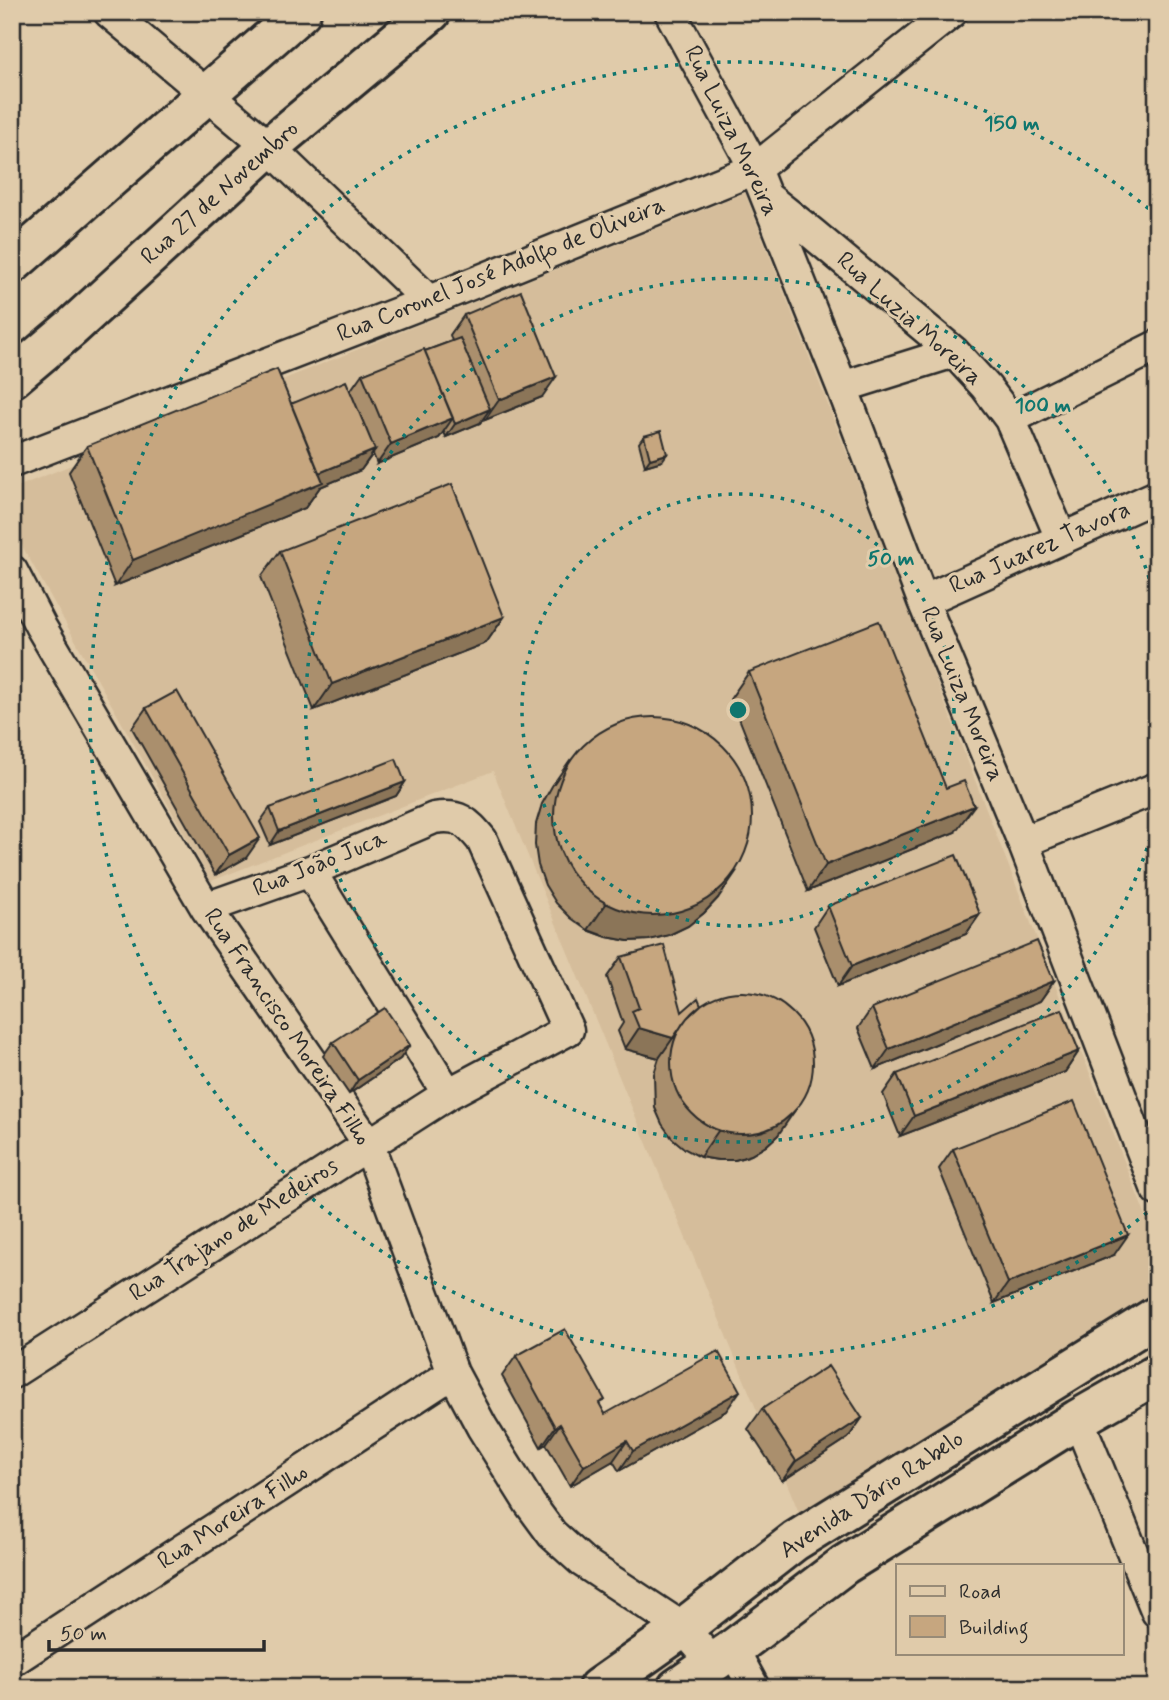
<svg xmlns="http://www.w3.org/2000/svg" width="1169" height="1700" font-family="Mynerve,sans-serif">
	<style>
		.built { fill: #d5bd9b }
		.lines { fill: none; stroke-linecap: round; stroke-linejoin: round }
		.street-casing { stroke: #2b2b2b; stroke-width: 35 }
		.secondary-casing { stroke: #2b2b2b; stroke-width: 44 }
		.street { stroke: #e0cbaa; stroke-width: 30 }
		.secondary { stroke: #e0cbaa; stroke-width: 38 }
		.wall { fill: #aa8f6d; stroke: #2b2b2b; stroke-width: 2 }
		.shaded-wall { fill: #8b7459; stroke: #2b2b2b; stroke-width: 2 }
		.building { fill: #c6a67f; stroke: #2b2b2b; stroke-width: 2 }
		.ring { fill: none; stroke: #0f766e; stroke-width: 3.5; stroke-dasharray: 3.5 7 }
		.labels { text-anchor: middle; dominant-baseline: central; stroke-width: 6; stroke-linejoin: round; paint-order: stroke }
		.street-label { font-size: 24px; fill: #2b2b2b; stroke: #e0cbaa }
		.centre { fill: #0f766e; stroke: #e0cbaa; stroke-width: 3.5 }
		.ring-label { font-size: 21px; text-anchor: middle; font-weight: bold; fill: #0f766e; stroke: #e0cbaa; stroke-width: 6; stroke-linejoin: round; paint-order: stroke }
	</style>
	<rect width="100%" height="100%" fill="#e0cbaa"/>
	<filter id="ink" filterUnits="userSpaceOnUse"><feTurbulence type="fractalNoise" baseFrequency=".0143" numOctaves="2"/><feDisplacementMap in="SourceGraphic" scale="14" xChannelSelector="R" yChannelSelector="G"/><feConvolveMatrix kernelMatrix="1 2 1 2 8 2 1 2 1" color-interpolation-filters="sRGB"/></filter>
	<g filter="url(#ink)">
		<path class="built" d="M745 193 1157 1245V1293L800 1515 493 771 211 881 12 528V489Z"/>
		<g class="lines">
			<g class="street-casing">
				<path id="street" d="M109 12 269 147 429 301
					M670 12 755 169 842 387 923 601 1023 842 1157 1190
					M768 198 813 234 954 352 986 387 1010 419 1061 538
					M842 387 954 352
					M1010 419 1157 346
					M12 462 429 301 755 169 952 12
					M12 571 41 627 206 908 368 1143 453 1373 482 1427 530 1504 552 1534 583 1562 683 1628 713 1663
					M923 601 1157 496
					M1023 842 1157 788
					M310 871 448 1094
					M12 1373 448 1094 568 1030 482 840C466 821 459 814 434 818L310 871 206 908
					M1078 1419 1157 1612
					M733 1649 754 1688
					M12 1661 453 1373"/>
			</g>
			<g class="secondary-casing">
				<path id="secondary" d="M12 264 301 12
					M12 378 70 329 269 147 431 12
					M598 1688 683 1628 795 1541 1157 1316
					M677 1688 733 1649 844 1565 1078 1419 1157 1374"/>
			</g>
			<use href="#street" class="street"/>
			<use href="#secondary" class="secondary"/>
		</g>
		<path class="wall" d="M464 315 542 397 485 420 484 417 480 423 446 437 444 432 439 438 377 464 373 454 361 470 320 487 305 508 115 586 69 472 87 446 350 391 362 374 452 341 450 335Z
			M644 436 662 461 645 466 639 443Z
			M280 551 504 617 486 643 314 710 261 577Z
			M749 672 955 832 808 891 731 698Z
			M146 708 246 858 215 875 132 728Z
			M570 760 718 898 704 913 688 926 669 935 649 940 628 941 607 937 588 930 571 918 556 903 545 885 538 865 535 845 536 824 542 804 552 786Z
			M405 782 396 796 270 845 260 822 270 808Z
			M828 906 980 914 966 934 838 986 814 927Z
			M621 957 682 1012 778 1135 766 1146 751 1155 735 1160H718L700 1157 685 1149 672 1138 662 1124 655 1108 654 1074 659 1058 625 1049 618 1031 623 1023 607 977Z
			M1054 981 1040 1001 875 1069 858 1028 872 1008Z
			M333 1042 400 1059 349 1094 323 1056Z
			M1079 1051 1065 1072 900 1136 883 1094 897 1074Z
			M953 1149 1114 1255 994 1303 939 1169Z
			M516 1356 600 1406 605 1414 726 1411 619 1471 613 1461 570 1486 546 1444 541 1447 502 1376Z
			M762 1409 862 1418 848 1438 782 1481 748 1429Z"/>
		<path class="shaded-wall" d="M556 377 542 397 485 420 499 400Z
			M490 409 480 423 446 437 455 424Z
			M453 418 439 438 377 464 391 444Z
			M375 450 361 470 320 487 305 508 115 586 133 560 314 475Z
			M667 454 662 461 645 466 650 459Z
			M504 617 486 643 314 710 332 684Z
			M405 782 396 796 270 845 279 831Z
			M974 806 955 832 808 891 826 865Z
			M260 838 246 858 215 875 229 855Z
			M736 872 718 898 704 913 688 926 669 935 649 940 628 941 607 937 588 930 606 904Z
			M980 914 966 934 838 986 852 966Z
			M1054 981 1040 1001 875 1069 889 1049Z
			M639 1028 673 1038 659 1058 625 1049Z
			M410 1045 400 1059 349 1094 358 1080Z
			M1079 1051 1065 1072 900 1136 914 1116Z
			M796 1109 778 1135 766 1146 751 1155 735 1160H718L700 1157 718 1131Z
			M1128 1235 1114 1255 994 1303 1008 1283Z
			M740 1391 726 1411 619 1471 633 1451Z
			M862 1418 848 1438 782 1481 796 1461Z
			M560 1424 546 1444 541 1447 555 1427Z
			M627 1441 613 1461 570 1486 584 1466Z"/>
		<path class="building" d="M521 291 556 377 499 400 464 315Z
			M460 338 490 409 455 424 425 351Z
			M424 349 453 418 391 444 362 374Z
			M277 369 323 482 133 560 87 446Z
			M346 381 375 450 319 473 291 404Z
			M661 431 667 454 650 459 644 436Z
			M452 484 504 617 332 684 280 551Z
			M879 621 946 788 964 781 974 806 826 865 749 672Z
			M177 691 260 838 229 855 146 708Z
			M554 816a99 99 0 1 1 198 0a99 99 0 1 1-198 0Z
			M396 759 405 782 279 831 270 808Z
			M956 855 980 914 852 966 828 906Z
			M1037 941 1054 981 889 1049 872 1008Z
			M664 945 682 1012 698 998 701 1005 687 1018 673 1038 639 1028 632 1011 639 1008 621 957Z
			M671 1063a71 71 0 1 1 142 0a71 71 0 1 1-142 0Z
			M385 1008 410 1045 358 1080 333 1042Z
			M1062 1009 1079 1051 914 1116 897 1074Z
			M1074 1101 1128 1235 1008 1283 953 1149Z
			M565 1329 605 1400 599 1403 605 1414 718 1351 740 1391 633 1451 627 1441 584 1466 560 1424 555 1427 516 1356Z
			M828 1366 862 1418 796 1461 762 1409Z"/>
	</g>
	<g class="ring">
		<circle cx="738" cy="710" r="216"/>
		<path d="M1156 818A432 432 0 1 1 1156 602"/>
		<path d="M1155 1206A648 648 0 1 1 1155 214"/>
	</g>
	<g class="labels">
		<g class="street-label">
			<text transform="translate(731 131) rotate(64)">Rua Luiza Moreira</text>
			<text transform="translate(220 193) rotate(-42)">Rua 27 de Novembro</text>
			<text transform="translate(501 270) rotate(-22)">Rua Coronel José Adolfo de Oliveira</text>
			<text transform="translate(909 319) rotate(42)">Rua Luzia Moreira</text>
			<text transform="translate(1040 548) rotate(-24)">Rua Juarez Tavora</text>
			<text transform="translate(962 694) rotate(68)">Rua Luiza Moreira</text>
			<text transform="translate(320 864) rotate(-22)">Rua João Juca</text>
			<text transform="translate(287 1027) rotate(56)">Rua Francisco Moreira Filho</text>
			<text transform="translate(234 1230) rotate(-33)">Rua Trajano de Medeiros</text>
			<text transform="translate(872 1495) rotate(-33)">Avenida Dário Rabelo</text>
			<text transform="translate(233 1517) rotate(-33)">Rua Moreira Filho</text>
		</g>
	</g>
	<circle cx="738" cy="710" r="10" class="centre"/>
	<g class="ring-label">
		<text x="1012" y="130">150 m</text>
		<text x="1043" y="412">100 m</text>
		<text x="891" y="565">50 m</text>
	</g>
	<rect width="1169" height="1700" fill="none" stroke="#e0cbaa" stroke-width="42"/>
	<rect x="21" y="21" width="1127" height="1658" fill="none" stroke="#2b2b2b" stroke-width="2.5" filter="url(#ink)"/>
	<rect x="896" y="1564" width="228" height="91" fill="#e0cbaa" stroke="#988b77" stroke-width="2"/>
	<rect x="910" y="1586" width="35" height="10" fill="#e0cbaa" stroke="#988b77" stroke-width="2"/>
	<text x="959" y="1598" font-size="21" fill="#2b2b2b">Road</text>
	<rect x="910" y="1616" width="35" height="21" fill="#c6a67f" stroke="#988b77" stroke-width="2"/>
	<text x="959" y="1634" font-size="21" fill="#2b2b2b">Building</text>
	<path d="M49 1640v10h215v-10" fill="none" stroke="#2b2b2b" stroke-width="3.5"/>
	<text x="60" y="1640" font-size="21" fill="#2b2b2b" stroke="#e0cbaa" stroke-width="5" paint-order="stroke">50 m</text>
</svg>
